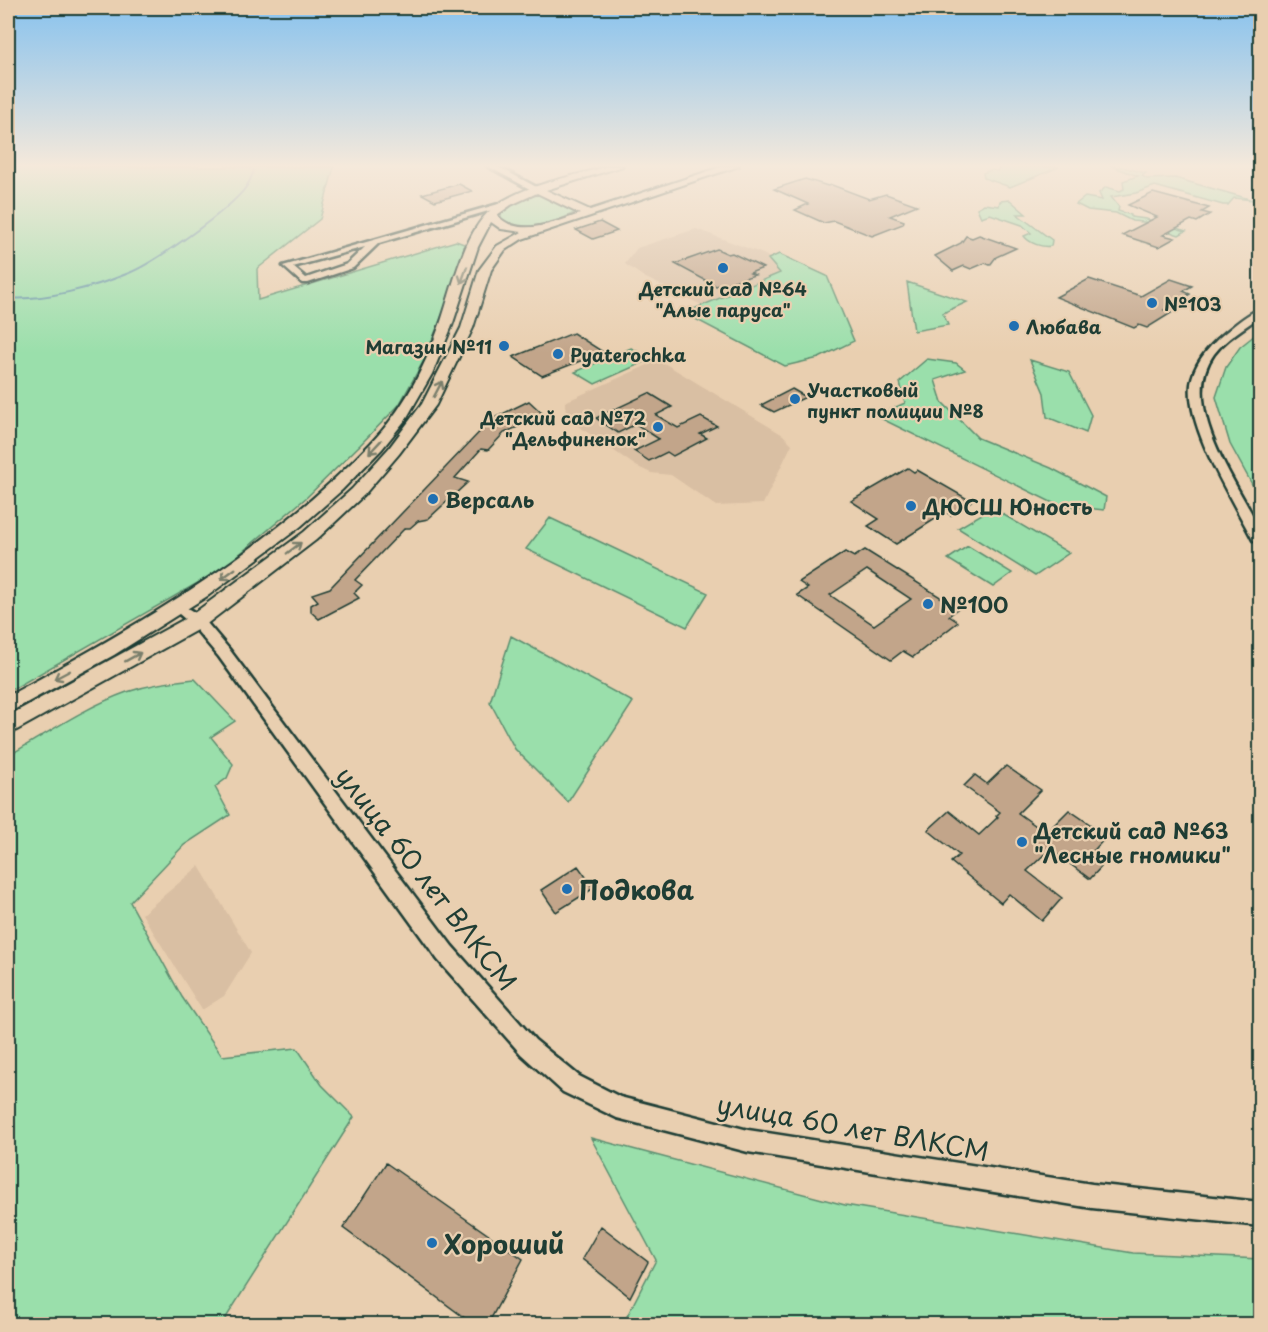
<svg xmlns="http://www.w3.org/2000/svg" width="1268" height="1332" font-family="'Playpen Sans',sans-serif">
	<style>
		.built { fill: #d9bfa3 }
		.green { fill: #9adfab; stroke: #5c8e70; stroke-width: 1.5 }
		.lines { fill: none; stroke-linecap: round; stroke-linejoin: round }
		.stream { stroke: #6699a9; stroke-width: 2 }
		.building { fill: #c2a58a; stroke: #1f3d34; stroke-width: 1.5; fill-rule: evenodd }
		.minor-casing { stroke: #1f3d34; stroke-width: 5 }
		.major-casing { stroke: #1f3d34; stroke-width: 4 }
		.minor { fill: #e9cfb0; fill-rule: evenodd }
		.major { fill: #e9cfb0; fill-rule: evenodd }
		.oneway { stroke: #7a7f6c }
		.poi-dot { fill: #1f6fb2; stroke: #e9cfb0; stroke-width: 2 }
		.labels { text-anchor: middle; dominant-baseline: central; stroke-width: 4.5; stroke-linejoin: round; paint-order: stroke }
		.far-poi-label { font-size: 18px; font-weight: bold; fill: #1f3d34; stroke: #e9cfb0; text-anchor: start }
		.poi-label { font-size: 21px; font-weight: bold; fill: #1f3d34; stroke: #e9cfb0; text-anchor: start }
		.near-street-label { font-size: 26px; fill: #1f3d34; stroke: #e9cfb0 }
		.near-poi-label { font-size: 26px; font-weight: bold; fill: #1f3d34; stroke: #e9cfb0; text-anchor: start }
	</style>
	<rect width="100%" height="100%" fill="#e9cfb0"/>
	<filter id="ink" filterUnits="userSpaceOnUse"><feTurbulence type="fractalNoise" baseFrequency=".0167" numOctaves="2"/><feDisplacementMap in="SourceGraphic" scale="12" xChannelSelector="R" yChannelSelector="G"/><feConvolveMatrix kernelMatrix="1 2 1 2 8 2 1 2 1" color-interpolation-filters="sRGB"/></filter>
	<g filter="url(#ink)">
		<path class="built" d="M696 229 763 254 818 285 712 310 644 277 625 264 637 248Z
			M659 360 783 435 792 444 763 504 716 506 671 475 651 473 636 466 568 419 565 402Z
			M199 866 251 953 224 996 202 1010 142 914Z"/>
		<path class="green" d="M1111 166 1122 167 1146 173 1142 176 1147 179 1175 178 1253 200 1234 198 1228 205H1223L1155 186 1136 193 1111 197 1119 207 1118 211 1131 215V217L1146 219 1186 231 1179 235 1164 230 1154 223 1132 221 1116 213 1088 210 1076 204 1085 197 1102 200 1099 193 1106 187 1120 191 1124 189 1123 181 1138 176Z
			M8 167H334L320 219 257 269 258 300 456 241 464 244 463 263 424 360 399 405 360 445 307 497 222 569 8 692Z
			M1000 167V166L1059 167 1010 187 984 178 983 173 991 170 998 171Z
			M537 195H544L575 211 574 213C554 224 520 233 501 218V211L514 203Z
			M1010 200 1026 214H1017L1052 240 1051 246C1042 248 1029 243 1024 236L1031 233 1022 225 990 214 981 217 977 208 984 204 999 206 1000 201Z
			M779 254 827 276 854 341 819 358 785 366 684 313 780 273 768 259Z
			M907 282 967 302 943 313 948 325 914 331Z
			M1260 331V499L1230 444 1216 397 1226 367 1240 347Z
			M631 348 651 359 595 384 575 372Z
			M927 359 956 363 965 370 935 380 942 402 978 438 1051 468 1106 497 1104 510 1057 505 876 416 905 403 900 382Z
			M1030 360 1069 372 1091 415 1086 433 1047 417 1044 393Z
			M992 508 1069 553 1035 576 958 528Z
			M550 518 708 593 687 627 526 549Z
			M968 546 1012 573 993 587 948 559Z
			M511 636 633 702 568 802 515 749 490 702Z
			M195 679 235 721 211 737 233 764 227 778 215 787 230 815 184 845 130 902 182 997 222 1056 297 1048 322 1085 354 1117 222 1324H8V756C46 734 85 707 127 692 148 685 173 681 195 679Z
			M591 1138 845 1205 1133 1253 1260 1259V1324H623L656 1260Z"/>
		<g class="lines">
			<path class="stream" d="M8 298C44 301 95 287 129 273 154 263 231 209 246 187 250 182 252 175 254 170L238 166"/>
		</g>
		<path class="building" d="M805 179 828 186 832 185 869 199 886 194 917 205 890 216 904 221 903 224 872 236 834 221 824 223 795 210 808 204 774 189Z
			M459 184 472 191 435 201 422 194Z
			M1153 193 1209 208 1202 212 1210 214 1197 222 1191 220 1163 235 1175 238 1159 247 1122 235 1157 217 1128 205Z
			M600 222 617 231 593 239 576 230Z
			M979 235 1016 248 996 257 990 265 985 263 971 269 964 266 953 271 935 256 961 243 966 236 972 238Z
			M717 249 728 254 732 253 763 268 750 273 755 275 716 286 675 264Z
			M1089 279 1141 296 1171 279 1192 286 1183 291 1190 294 1164 310 1171 313 1147 328 1139 325 1134 328 1056 297Z
			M573 333 603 352 542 376 513 357Z
			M792 389 806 397 774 412 761 405Z
			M649 393 672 407 656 415 678 428 701 417 717 426 700 434 707 438 673 456 667 452 649 461 634 451 659 439 636 424 618 433 596 418Z
			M529 401 544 415 504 433 488 450 481 449 455 478 468 482 428 519 418 521 410 528H405L355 580 362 585 354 593 359 598 319 619 311 612V605L318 601 312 594 330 588 492 419Z
			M908 468 914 472 917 470 971 501 951 515 946 512 896 544 868 526 879 519 851 501Z
			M865 550 958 608 949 616 958 622 913 657 903 651 891 660 797 595 808 588 799 582 845 552 854 557ZM867 570 911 599 874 625 830 595Z
			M1006 766 1041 790 1018 813 1046 833 1069 810 1107 836 1088 857 1101 867 1090 879 1050 849 1027 871 1062 898 1042 921 1009 894 1001 903 951 862 959 855 928 830 949 811 979 835 998 817 996 816 1000 812 964 786 975 775 987 784Z
			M578 866 594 888 556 912 541 890Z
			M386 1163 523 1259 488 1324H473L343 1228Z
			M601 1226 648 1262 630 1297 582 1259Z"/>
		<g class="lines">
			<g class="minor-casing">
				<path id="minor" d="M487 166H497L544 191 537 193Z
					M502 203 509 205 379 243 353 268 308 283H302L283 266ZM365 247 347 264 306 278 293 267Z
					M1260 309V316C1245 328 1226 338 1214 354 1178 404 1237 483 1260 529V544L1253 540C1233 501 1186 428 1191 384 1194 363 1210 345 1226 332 1236 324 1248 313 1260 309Z
					M179 603 202 617 229 649 452 946 535 1040 579 1076 620 1097 748 1130 1092 1184 1260 1202V1226L1092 1208 748 1152 617 1118 563 1092 521 1054 438 960 219 657 192 625 172 608Z"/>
			</g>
			<g class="major-casing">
				<path id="major" d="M608 166H623L546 190 590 210 724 166H739L522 239 505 250 491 270 473 328 436 405 399 454 364 495 316 540 204 626 15 731 8 733V716L190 616 304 532 352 489 389 448 422 404 461 328 479 270 497 246 522 232 501 229 491 222 478 247 452 326 432 374 406 419 382 449 342 490 300 527 209 595 114 655 8 713V696C138 626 268 551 371 443 403 410 424 369 439 327 452 292 463 231 493 208 521 185 573 177 608 166ZM537 193 580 214C555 222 518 239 497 215L511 205Z"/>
			</g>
			<use href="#minor" class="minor"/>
			<use href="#major" class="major"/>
		</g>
		<defs><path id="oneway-shaft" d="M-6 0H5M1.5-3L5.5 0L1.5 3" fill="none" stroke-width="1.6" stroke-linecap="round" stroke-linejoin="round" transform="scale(1.5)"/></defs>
		<g class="oneway">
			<use href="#oneway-shaft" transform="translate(464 275) rotate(110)"/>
			<use href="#oneway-shaft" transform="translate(438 389) rotate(-62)"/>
			<use href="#oneway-shaft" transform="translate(375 447) rotate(133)"/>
			<use href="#oneway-shaft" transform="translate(294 548) rotate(-37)"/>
			<use href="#oneway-shaft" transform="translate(228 574) rotate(144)"/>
			<use href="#oneway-shaft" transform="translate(133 657) rotate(-29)"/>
			<use href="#oneway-shaft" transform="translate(62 675) rotate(152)"/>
		</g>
	</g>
	<linearGradient id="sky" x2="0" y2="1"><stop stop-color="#87c2ee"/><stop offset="0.47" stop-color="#f5e9db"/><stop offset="1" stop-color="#f5e9db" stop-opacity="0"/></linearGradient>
	<rect width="1268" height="353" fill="url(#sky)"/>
	<g class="poi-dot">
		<circle cx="723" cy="268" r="6"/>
		<circle cx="1152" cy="303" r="6"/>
		<circle cx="1014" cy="326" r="6"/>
		<circle cx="504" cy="346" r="6"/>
		<circle cx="558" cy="354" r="6"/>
		<circle cx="795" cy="399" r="6"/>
		<circle cx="658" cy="427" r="6"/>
		<circle cx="433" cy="499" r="6"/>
		<circle cx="911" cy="506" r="6"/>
		<circle cx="928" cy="604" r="6"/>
		<circle cx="1022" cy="842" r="6"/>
		<circle cx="567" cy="889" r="6"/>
		<circle cx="432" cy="1243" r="6"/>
	</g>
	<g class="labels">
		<g class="far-poi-label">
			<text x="723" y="288" text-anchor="middle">Детский сад №64<tspan x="723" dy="21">"Алые паруса"</tspan></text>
			<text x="1164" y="303">№103</text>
			<text x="1026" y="326">Любава</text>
			<text x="492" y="346" text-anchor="end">Магазин №11</text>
			<text x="570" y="354">Pyaterochka</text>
			<text x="807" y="389">Участковый<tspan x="807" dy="21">пункт полиции №8</tspan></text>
			<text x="646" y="417" text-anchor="end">Детский сад №72<tspan x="646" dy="21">"Дельфиненок"</tspan></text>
		</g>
		<g class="poi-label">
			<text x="445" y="499">Версаль</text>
			<text x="923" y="506">ДЮСШ Юность</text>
			<text x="940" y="604">№100</text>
			<text x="1034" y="830">Детский сад №63<tspan x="1034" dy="24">"Лесные гномики"</tspan></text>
		</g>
		<g class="near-street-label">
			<text transform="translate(427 878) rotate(52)">улица 60 лет ВЛКСМ</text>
			<text transform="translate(853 1127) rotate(10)">улица 60 лет ВЛКСМ</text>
		</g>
		<g class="near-poi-label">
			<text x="579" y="889">Подкова</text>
			<text x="444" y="1243">Хороший</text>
		</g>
	</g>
	<rect width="1268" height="1332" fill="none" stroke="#e9cfb0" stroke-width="30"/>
	<rect x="15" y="15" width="1238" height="1302" fill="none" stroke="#1f3d34" stroke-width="2" filter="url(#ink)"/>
</svg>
